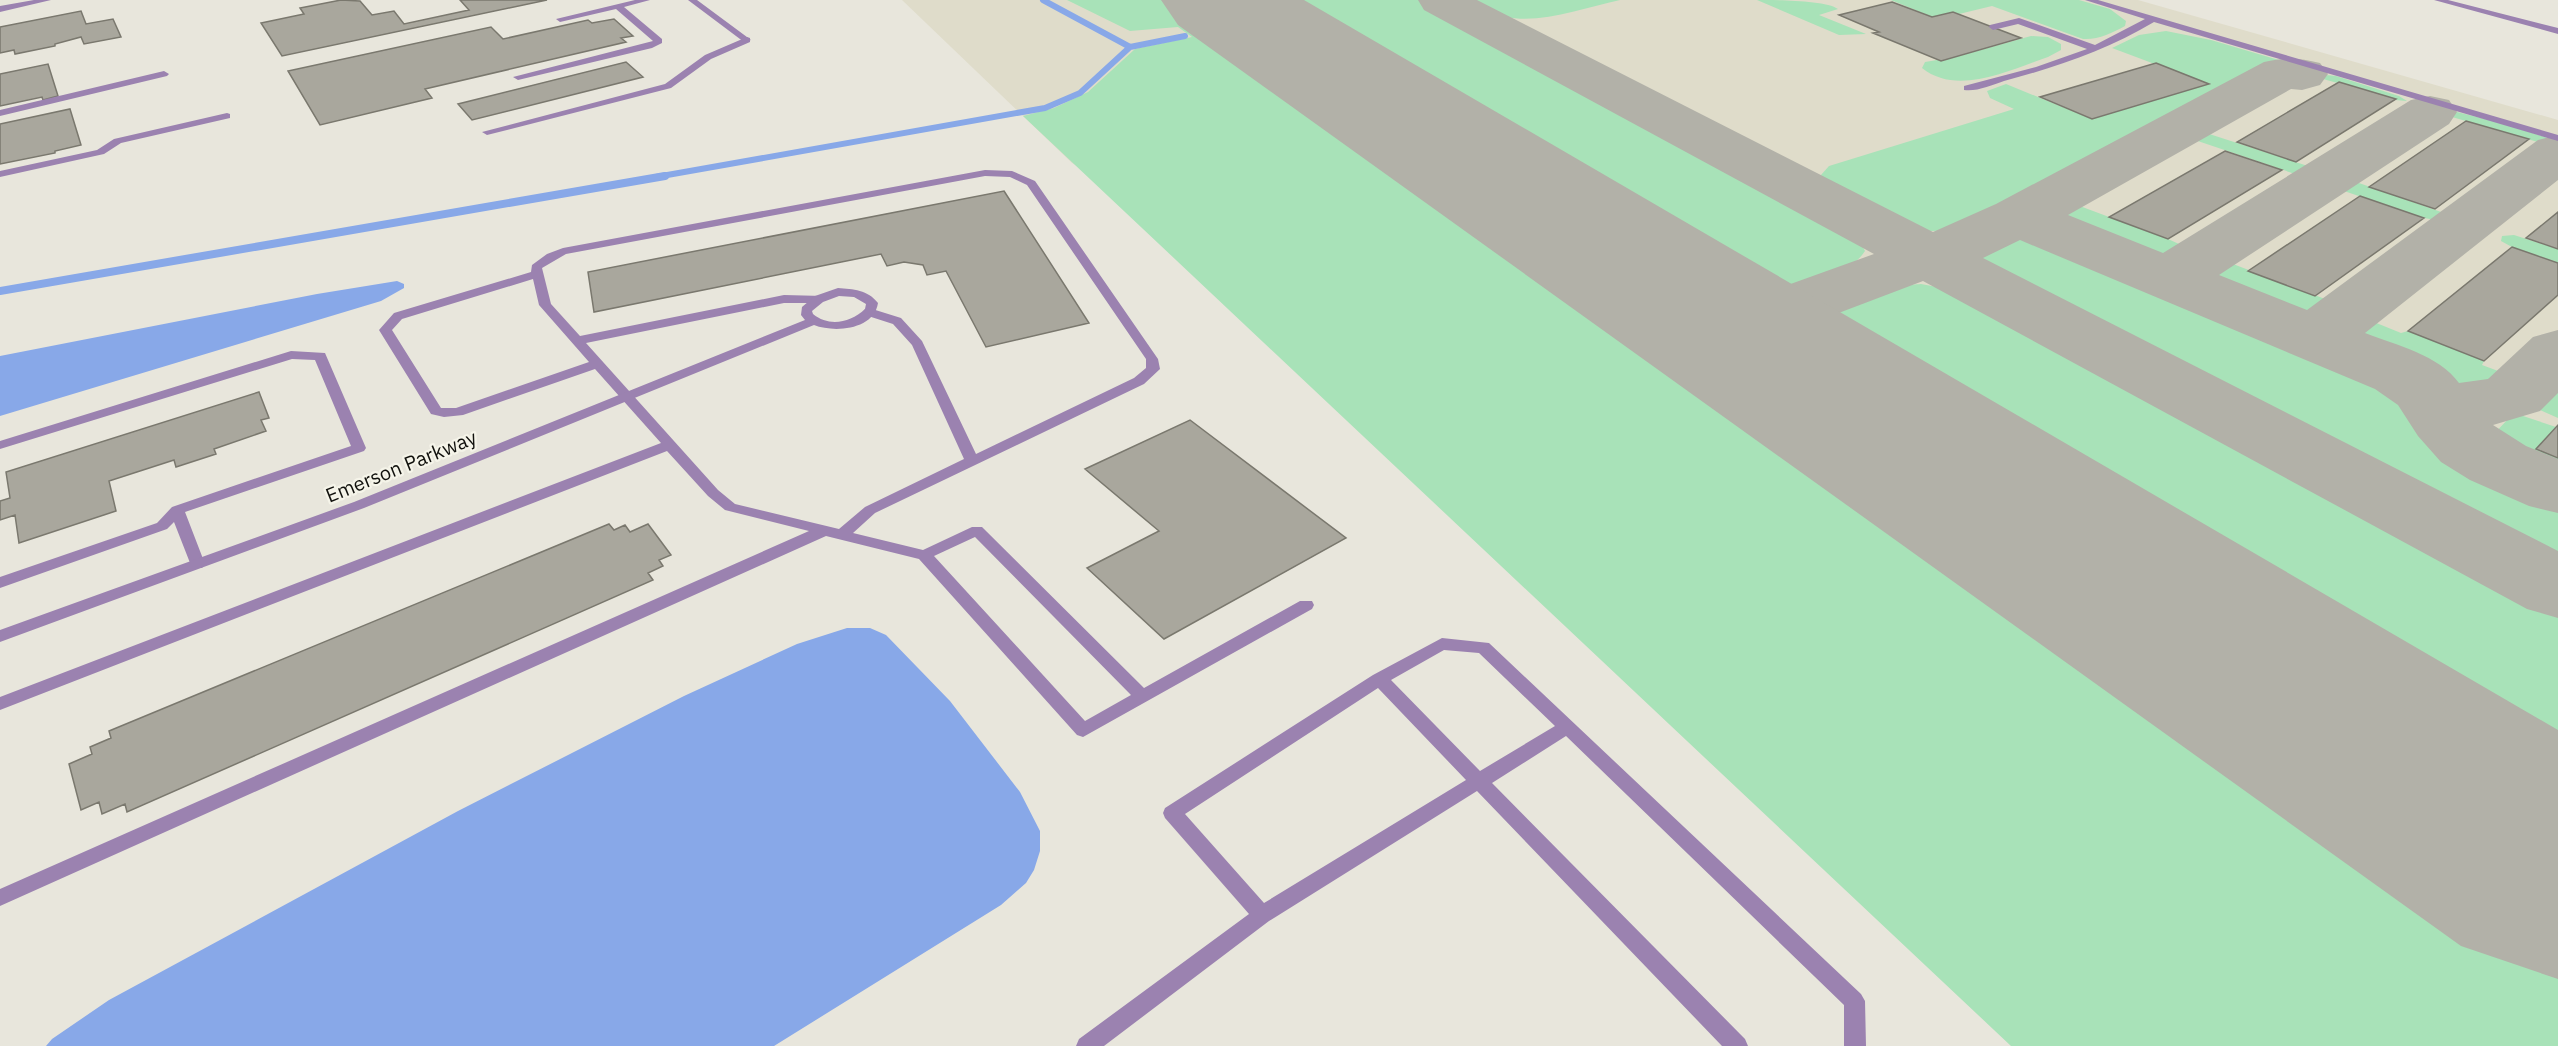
<svg xmlns="http://www.w3.org/2000/svg" width="2558" height="1046" font-family="'IBM Plex Sans',sans-serif">
	<style>
		.built { fill: #dfdcca }
		.green { fill: #a8e2b8 }
		.water { fill: #88a8e8 }
		.lines { fill: none; stroke-linecap: round; stroke-linejoin: round }
		.stream-far1 { stroke: #88a8e8; stroke-width: 6 }
		.stream { stroke: #88a8e8; stroke-width: 8 }
		.taxiway { fill: #b2b1a8; fill-rule: evenodd }
		.runway { fill: #b2b1a8; fill-rule: evenodd }
		.building { fill: #a9a79d; stroke: #7a786e; stroke-width: 1.5 }
		.service { fill: #9b82b0; fill-rule: evenodd }
		.minor { fill: #9b82b0; fill-rule: evenodd }
		.labels { text-anchor: middle; dominant-baseline: central; stroke-width: 4.5; stroke-linejoin: round; paint-order: stroke }
		.street-label { font-size: 20px; fill: #11110d; stroke: #f5f4e9 }
	</style>
	<rect width="100%" height="100%" fill="#e8e6dc"/>
	<path class="built" d="M902 0H2138L2558 120V1046L1072 163Z"/>
	<path class="green" d="M1067 0H1188L2558 914V1046H2011L1023 116 1054 108 1088 92 1135 49 1192 37 1178 27 1130 31Z
		M1256 0H1422L1485 31 1835 217 1860 241 1865 251C1856 265 1843 270 1827 275 1783 290 1747 291 1703 276Z
		M1467 0H1620C1583 8 1543 24 1505 17 1492 15 1479 6 1467 0Z
		M1757 0C1776 0 1826 0 1838 9L1819 15 1866 34 1839 35Z
		M1891 0H2079L2110 9 2126 21 2125 26C2112 33 2098 40 2083 39L1992 6 1959 14 1953 12 1932 17Z
		M2166 31 2211 40 2302 67 2297 72 2268 63 1958 227C1912 242 1867 212 1828 191L1822 184 1821 175 1829 166 2014 109 1990 98 1987 91 2006 84 2092 119 2208 84 2112 48 2139 35Z
		M2031 36 2048 37 2061 44V50L2048 57C2011 69 1958 97 1922 68L1925 62 1937 60 1941 61Z
		M2316 74 2336 76 2399 96 2407 101 2395 100 2396 99 2312 76Z
		M2425 104 2497 122 2558 141V148L2435 112 2421 107 2420 105Z
		M2197 130 2311 167 2313 170 2305 175H2298L2186 137Z
		M2341 181 2359 183 2444 213 2446 217 2436 220 2424 218 2344 191 2335 183Z
		M2069 202 2168 239 2179 244V249L2163 258 2153 259 2068 226 2058 222 2050 212Z
		M2514 235 2558 249V263L2512 247 2501 241 2502 236Z
		M2014 238 2050 242 2074 249 2380 377 2407 399 2437 438 2446 446 2558 497V574L1991 277 1981 268 1977 256C1987 243 1999 241 2014 238Z
		M2233 264 2333 302 2320 313 2287 315 2221 286 2215 280 2219 273Z
		M1921 284C1982 293 2038 330 2092 357 2250 434 2403 523 2558 606V810L1905 405C1885 391 1844 370 1829 352 1821 341 1816 326 1825 314 1837 299 1902 285 1921 284Z
		M2369 320 2401 333 2408 331 2484 361 2482 365 2509 375C2500 382 2494 386 2484 387 2458 389 2370 355 2355 335L2357 329Z
		M2544 386 2558 389V418L2538 409 2529 400 2538 388Z
		M2511 416H2523L2556 427 2537 449 2558 458V482C2535 472 2501 462 2489 439Z"/>
	<path class="water" d="M397 281 404 284V288L381 301 0 416V356L317 294Z
		M847 628H870L886 635 950 701 1020 792 1040 831V851L1034 870 1026 883 1001 905 774 1046H46L52 1039 109 1000 458 811 684 696 797 644Z"/>
	<g class="lines">
		<path class="stream-far1" d="M1043 0 1130 47
			M656 177 1045 108 1080 93 1130 47 1185 36"/>
		<path class="stream" d="M0 291 665 176"/>
		<path class="taxiway" d="M1418 0H1477L1933 232 1996 204 2264 62C2284 57 2300 58 2320 63L2328 74 2320 85 2302 90 2291 89 2068 215 2163 253 2411 100 2430 96 2449 100 2457 112 2449 124 2219 275 2307 310 2538 140 2558 135V180L2365 333C2396 345 2439 355 2459 383L2488 379 2533 337 2558 330V393L2540 411 2493 425 2526 446 2558 459V513L2529 506 2470 480 2441 462 2418 436 2398 405 2375 389 2020 240 1983 258 2558 551V618L2527 609 1923 281 1754 345 1729 351 1704 345 1694 330 1704 315 1874 254 1424 10Z"/>
		<path class="runway" d="M1161 0H1304L2558 730V979L2461 946 1178 25Z"/>
	</g>
	<path class="building" d="M341 0 360 1 372 15 394 11 404 24 469 10 460 0H547L282 56 261 23 304 14 300 8Z
		M1892 2 1932 17 1953 12 2021 38 1941 61 1873 33 1879 32 1839 15Z
		M81 11 86 24 113 19 121 37 84 44 81 37 55 44V46L15 54 14 50 0 53V27Z
		M614 19 633 36 621 38 626 42 425 89 432 98 320 125 288 71 491 27 503 39 588 20 592 23Z
		M626 62 643 77 472 120 458 104Z
		M2156 63 2209 84 2092 119 2040 97Z
		M48 64 58 96 43 100 42 97 0 106V74Z
		M2339 82 2396 99 2296 162 2237 142Z
		M70 109 81 145 55 151V153L0 164V124Z
		M2466 121 2529 139 2435 209 2369 187Z
		M2225 151 2282 170 2168 239 2109 217Z
		M1004 191 1089 323 986 347 946 271 927 275 923 265 904 262 887 266 881 254 594 312 588 272Z
		M2360 196 2424 218 2315 296 2248 271Z
		M2558 212V249L2526 238Z
		M2512 247 2558 263V295L2484 361 2408 331Z
		M259 392 269 418 261 420 266 431 214 449 216 454 176 467 174 460 109 481 116 511 19 543 15 515 0 520V501L10 498 6 472Z
		M1190 420 1346 538 1164 639 1087 568 1159 531 1085 469Z
		M2558 425V458L2536 449Z
		M609 524 614 530 625 525 630 532 648 524 671 555 659 560 663 566 648 573 653 580 127 812 125 804 102 814 99 802 81 810 69 764 92 754 90 747 111 738 109 731Z"/>
	<g class="lines">
		<path class="service" d="M635 0H650L624 7 662 39V43L652 48 518 80 513 77 653 41 616 9 560 22 556 19Z
			M2085 0H2098L2558 135V141L2154 22C2107 50 2057 67 2004 81 1992 85 1976 92 1964 90V86L2036 67 2087 49 2018 24 1993 30 1989 27 1990 25 2019 18 2095 45 2145 19Z
			M2434 0H2448L2558 28V34Z
			M747 37 750 38V42L711 59 671 88 487 135 482 132 665 84 705 55Z
			M164 71 169 74 167 76 0 116V110Z
			M227 113 230 114V118L121 143 104 154 0 177V171L97 150 114 139Z
			M985 170 1012 171 1035 181 1158 359 1160 369 1144 384 875 513 853 533 923 550 972 527H982L1144 688 1300 601H1312L1314 605 1312 609 1083 737 1077 735 919 559 826 536 0 906V889L809 531 725 510 708 496 667 451 0 710V697L661 443 595 369 463 415 444 417 431 414 379 330 394 313 531 272 532 265 547 254 563 248ZM985 176 1010 177 1027 185 1146 359V368L1134 378 976 454 922 341 901 318 869 308 865 309 863 312 865 315 893 324 912 345 964 459 865 507 839 529 735 504 718 490 586 343 784 303H819L825 299 823 296 784 295 580 336 551 304 542 268 566 254ZM533 279 539 305 589 362 456 408H441L392 330 402 319ZM975 537 1131 695 1085 721 934 556Z
			M291 351 325 353 366 448 364 451 185 512 205 564 202 568H192L174 522 167 529 0 588V577L157 523 172 507 351 446 315 360 292 359 0 449V441Z
			M1442 638 1489 643 1861 994 1865 1001 1866 1046H1844V1005L1566 736 1492 783 1745 1039 1748 1046H1722L1477 791 1269 921 1104 1046H1076L1079 1039 1249 914 1165 818 1163 813 1165 808 1373 675ZM1444 650 1479 653 1555 726 1480 771 1391 680ZM1378 688 1466 780 1264 903 1185 814Z"/>
		<path class="minor" d="M34 0H51L0 12V6Z
			M688 0H697L751 40 744 42Z
			M838 288C853 289 868 290 878 303 874 330 834 333 814 325L364 508 0 642V630L354 502 805 320 801 315 802 307 815 296ZM839 296 854 297 866 304 865 309C850 323 829 327 813 314L812 311 823 302Z"/>
	</g>
	<g class="labels">
		<g class="street-label">
			<text transform="translate(401 466) rotate(-22)">Emerson Parkway</text>
		</g>
	</g>
</svg>
